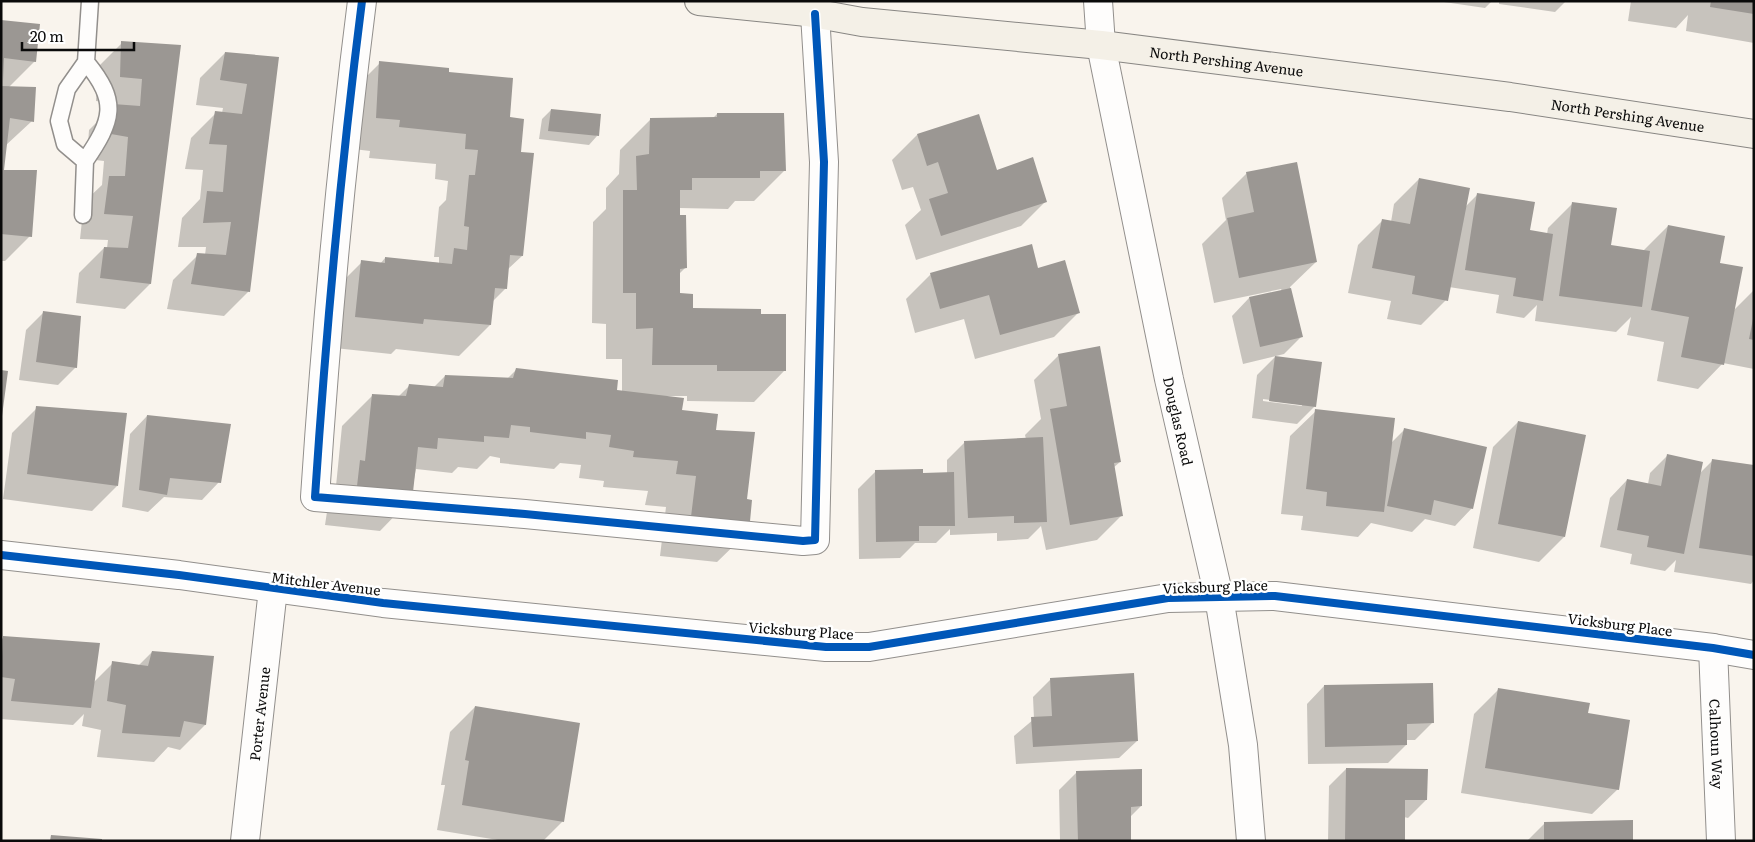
<svg xmlns="http://www.w3.org/2000/svg" width="1755" height="842" font-family="Literata,serif">
	<style>
		.shadow { fill: #0003; fill-rule: evenodd }
		.building { fill: #9b9793 }
		.lines { fill: none; stroke-linecap: round; stroke-linejoin: round }
		.service-casing { stroke: #928f8c; stroke-width: 19 }
		.minor-casing { stroke: #928f8c; stroke-width: 30 }
		.tertiary-casing { stroke: #928f8c; stroke-width: 30 }
		.secondary-casing { stroke: #888683; stroke-width: 30 }
		.service { stroke: #fefdfc; stroke-width: 16 }
		.minor { stroke: #fefdfc; stroke-width: 28 }
		.tertiary { stroke: #fefdfc; stroke-width: 28 }
		.secondary { stroke: #f4f0e7; stroke-width: 28 }
		.cycleway-casing { stroke: #fff; stroke-width: 11 }
		.cycleway { stroke: #0057b8; stroke-width: 8 }
		.labels { text-anchor: middle; dominant-baseline: central; stroke-width: 5; stroke-linejoin: round; paint-order: stroke }
		.street-label { font-size: 14px; fill: #0a0a0a; stroke: #fff }
	</style>
	<rect width="100%" height="100%" fill="#f9f4ed"/>
	<path class="shadow" d="M1437 1H1492L1485 8Z
		M1499 1H1566L1555 12 1499 4Z
		M1631 1H1754V43L1686 31 1688 15 1676 28 1628 21Z
		M1 21 35 61 9 87 32 121 5 146 2 172 30 236 5 261H1Z
		M122 43 179 46 150 284 125 309 76 303 79 273 104 248H107L108 240 80 239 84 202 102 185 104 161 87 159 89 130 115 104 96 101 97 68Z
		M225 53 277 58 249 291 224 316 167 309 173 280 198 255H205L206 247H178L182 218 200 199 203 170 185 169 191 138 216 113H222L223 108 196 105 200 78Z
		M380 63 448 73 509 118 520 153 522 256 507 270 506 288 492 302 490 325 459 356 396 349 391 354 325 347 331 293 362 262 380 264 385 258 439 263V257H434L439 207 446 200 448 181 435 179 436 164 369 158 370 151 345 148 349 94Z
		M551 110 597 136 589 145 539 139 542 119Z
		M717 114 785 170 754 201H735L728 209 679 208 685 268 679 274V295L692 310 760 315 784 371 754 402 687 401V396H666V397L681 411 715 431 746 500 748 532 717 562 660 556 666 507 645 505 648 491 603 487 604 481 579 478 581 465 560 463 554 469 500 463V458L490 456 477 469 458 467 452 473 416 469 410 500 380 531 325 525 330 492 336 486 342 426 373 395 398 397 410 385 434 387 445 376 507 379 516 370 622 392V359H606V324L592 323 593 222 606 209V188L619 174 620 150 651 119H712Z
		M917 135 996 171 1046 201 1021 226 916 260 905 225 921 210 913 187 902 190 892 160Z
		M1247 173 1316 262 1290 287 1302 336 1284 354 1243 364 1232 316 1249 298 1282 291 1281 289 1214 303 1202 244 1226 220 1222 198Z
		M1419 179 1465 207 1477 195 1529 232 1547 234 1548 228 1573 203 1610 246 1643 251 1668 226 1718 264 1733 311 1754 290V369L1723 363 1698 389 1657 381 1664 342 1627 335 1631 317 1616 332 1535 321 1537 305 1524 318 1496 313 1499 295 1449 287 1446 300 1421 325 1387 319 1391 301 1348 293 1358 245 1383 220 1391 222 1394 204Z
		M1037 269 1079 312 1054 337 975 359 964 319 915 333 906 299 931 274Z
		M44 312 76 367 58 385 19 380 26 330Z
		M1059 355 1120 462 1113 468 1122 515 1097 540 1046 550 1041 526 1028 539 997 541V533L950 535V529L936 543H915L900 558 859 559 858 489 876 471 947 474V460L964 443 1026 439 1025 435 1041 419 1034 380Z
		M1275 357 1315 406 1297 424 1252 418 1257 375ZM1263 399 1302 404V406L1263 401Z
		M37 408 117 486 92 511 3 499 12 433Z
		M1316 411 1391 443 1404 430 1472 508 1455 526 1425 519 1412 532 1371 523 1358 537 1301 530 1303 516 1281 514 1290 436Z
		M147 416 219 482 202 500 164 497 148 512 122 507 130 434Z
		M1518 422 1564 537 1539 562 1473 548 1493 447Z
		M1667 456 1699 474 1712 461 1754 466V580L1751 584 1674 572 1676 560 1665 571 1630 564 1632 554 1600 547 1610 498 1627 480 1648 484 1650 473Z
		M4 637 94 682 113 663 138 666 152 652 212 657 205 725 180 750 168 747 154 762 97 757 101 730 82 726 84 714 73 725 1 719V640Z
		M1051 679 1137 741 1119 758 1016 764 1014 736 1034 719 1033 697Z
		M1324 686 1433 722 1415 740H1406V745L1388 763 1308 764 1307 704Z
		M1499 689 1586 714 1618 789 1592 814 1461 793 1474 714Z
		M475 707 563 821 543 841H504L437 830 445 785H441L450 732Z
		M1346 769 1426 800 1408 818 1404 817V841H1328L1329 786Z
		M1077 772 1141 806 1130 817V841H1060L1059 790Z
		M1545 823 1632 841H1527Z"/>
	<path class="building" d="M1711 1H1754V14L1710 7Z
		M1 20 40 24 36 62 4 58 3 81Z
		M121 41 181 45 151 284 100 278 104 247 128 248 133 216 104 214 109 176H125L128 137 111 134 113 104 140 106 142 79 120 77Z
		M225 52 279 57 250 292 191 284 197 253 226 255 231 222 203 223 207 191 223 192 227 145 209 144 215 111 242 114 247 84 220 80Z
		M379 61 449 68V72L513 78 510 117 524 119 521 152 534 153 523 256 510 255 507 289 495 288 491 325 424 319 423 324 355 317 361 260 385 263V257L452 264 454 248 467 250 469 227 464 226 469 175H475L478 150 465 149 466 134 399 127 400 120 376 118Z
		M1 86 36 87 34 122 10 118 4 170H37L32 237 1 234Z
		M551 109 601 114 599 136 548 131Z
		M717 113H784L786 171H760V178H692V190H680V215H686L687 268 680 269V293L693 294V308L761 309V314H786V371H717V365H652L653 328 636 329V293H623V190H637L636 156 649 154 650 118 717 117Z
		M979 114 997 170 1033 157 1047 202 941 236 929 199 948 193 938 162 927 166 917 134Z
		M1297 162 1317 262 1239 278 1227 218 1254 212 1246 172Z
		M1419 178 1470 188 1448 301 1412 294 1415 276 1372 268 1382 219 1410 224Z
		M1477 193 1535 202 1530 230 1553 234 1543 301 1513 296 1516 278 1465 270Z
		M1572 202 1617 208 1611 245 1650 251 1642 307 1559 296Z
		M1668 225 1725 236 1720 263 1743 267 1724 365 1681 357 1689 317 1651 310Z
		M1032 244 1038 268 1065 260 1080 313 1000 335 989 295 940 309 930 273Z
		M1291 288 1303 337 1260 347 1249 297Z
		M43 311 81 316 77 368 36 362Z
		M1753 319H1754V340L1749 339Z
		M1100 346 1121 462 1114 463 1123 516 1070 525 1050 409 1067 406 1058 354Z
		M1275 356 1322 362 1316 407 1269 401Z
		M516 368 618 380 617 390 684 398 682 410 718 414 716 430 755 432 747 499 752 500 749 532 690 525 696 476 676 474 678 461 633 457 634 451 609 447 611 435 586 432V439L530 432V427L511 425 509 438 484 436V442L438 438 437 449 418 447 412 501 356 495 360 460 365 461 372 394 406 396 409 384 443 387 445 375 513 378Z
		M1 370 8 371 2 416H1Z
		M36 406 127 413 118 486 27 474Z
		M1315 409 1395 418 1384 512 1326 506 1327 492 1306 489Z
		M147 415 231 424 221 483 170 478 167 495 139 490Z
		M1518 421 1586 435 1565 537 1498 524Z
		M1404 428 1487 447 1473 509 1434 500 1431 515 1387 506Z
		M1043 437 1047 522 1014 523V516L968 518 964 441Z
		M1667 454 1703 462 1684 554 1647 547 1649 536 1617 530 1627 479 1661 486Z
		M1712 459 1754 465V556L1699 548Z
		M923 469V473L954 472 955 526H919V541L876 542 875 470Z
		M3 636 100 643 91 708 11 701 15 679 1 677Z
		M152 651 214 656 206 725 184 721 180 737 122 733 126 705 107 701 112 661 148 666Z
		M1134 673 1138 741 1033 747 1031 717 1052 716 1050 678Z
		M1433 683 1434 723 1407 724V745L1325 747 1324 685Z
		M1498 688 1590 703 1588 713 1630 720 1619 790 1485 768Z
		M475 706 580 723 564 822 462 805 469 761 465 760Z
		M1346 768 1428 769 1427 800H1405V841H1345Z
		M1142 769V806L1131 807V841H1078L1076 771Z
		M1633 820V841H1544V822Z
		M51 835 102 839V841H50Z"/>
	<g class="lines">
		<g class="service-casing">
			<path id="service" d="M85 161C113 120 119 102 86 62
				M83 215 85 161 65 144 59 121 67 89 86 62 90 1"/>
		</g>
		<g class="minor-casing">
			<g id="minor">
				<path d="M362 1C341 166 326 331 315 497L525 514 803 541 815 540 824 162 815 14"/>
				<path d="M1 555 179 575 383 603 826 647H869L1168 598 1275 596 1713 648 1754 655"/>
				<path id="s1" d="M1713 648 1721 841"/>
				<path id="s2" d="M245 841 273 589"/>
			</g>
		</g>
		<g class="tertiary-casing">
			<g id="tertiary">
				<path id="s3" d="M1098 1 1101 45 1169 379 1219 597 1243 745 1251 841"/>
			</g>
		</g>
		<g class="secondary-casing">
			<g id="secondary">
				<path id="s4" d="M699 1 807 12 862 22 1101 45 1510 97 1754 134"/>
			</g>
		</g>
		<use href="#service" class="service"/>
		<use href="#minor" class="minor"/>
		<use href="#tertiary" class="tertiary"/>
		<use href="#secondary" class="secondary"/>
		<g class="cycleway-casing">
			<path id="cycleway" d="M362 1C341 166 326 331 315 497L525 514 803 541 815 540 824 162 815 14
				M1 555 179 575 383 603 826 647H869L1168 598 1275 596 1713 648 1754 655"/>
		</g>
		<use href="#cycleway" class="cycleway"/>
	</g>
	<g class="labels">
		<g class="street-label">
			<text stroke="none"><textPath href="#s4" startOffset="531">North Pershing Avenue</textPath></text>
			<text stroke="none"><textPath href="#s4" startOffset="936">North Pershing Avenue</textPath></text>
			<text stroke="none"><textPath href="#s3" startOffset="428">Douglas Road</textPath></text>
			<text transform="translate(326 583) rotate(7)">Mitchler Avenue</text>
			<text transform="translate(1215 586) rotate(-2)">Vicksburg Place</text>
			<text transform="translate(1620 624) rotate(7)">Vicksburg Place</text>
			<text transform="translate(801 630) rotate(4)">Vicksburg Place</text>
			<text stroke="none"><textPath href="#s2" startOffset="128">Porter Avenue</textPath></text>
			<text stroke="none"><textPath href="#s1" startOffset="96">Calhoun Way</textPath></text>
		</g>
	</g>
	<rect width="1755" height="842" fill="none" stroke="#0a0a0a" stroke-width="5"/>
	<path d="M22 42v8h112v-8" fill="none" stroke="#0a0a0a" stroke-width="2.5"/>
	<text x="30" y="42" font-size="15" fill="#0a0a0a" stroke="#ffffff" stroke-width="4" paint-order="stroke">20 m</text>
</svg>
